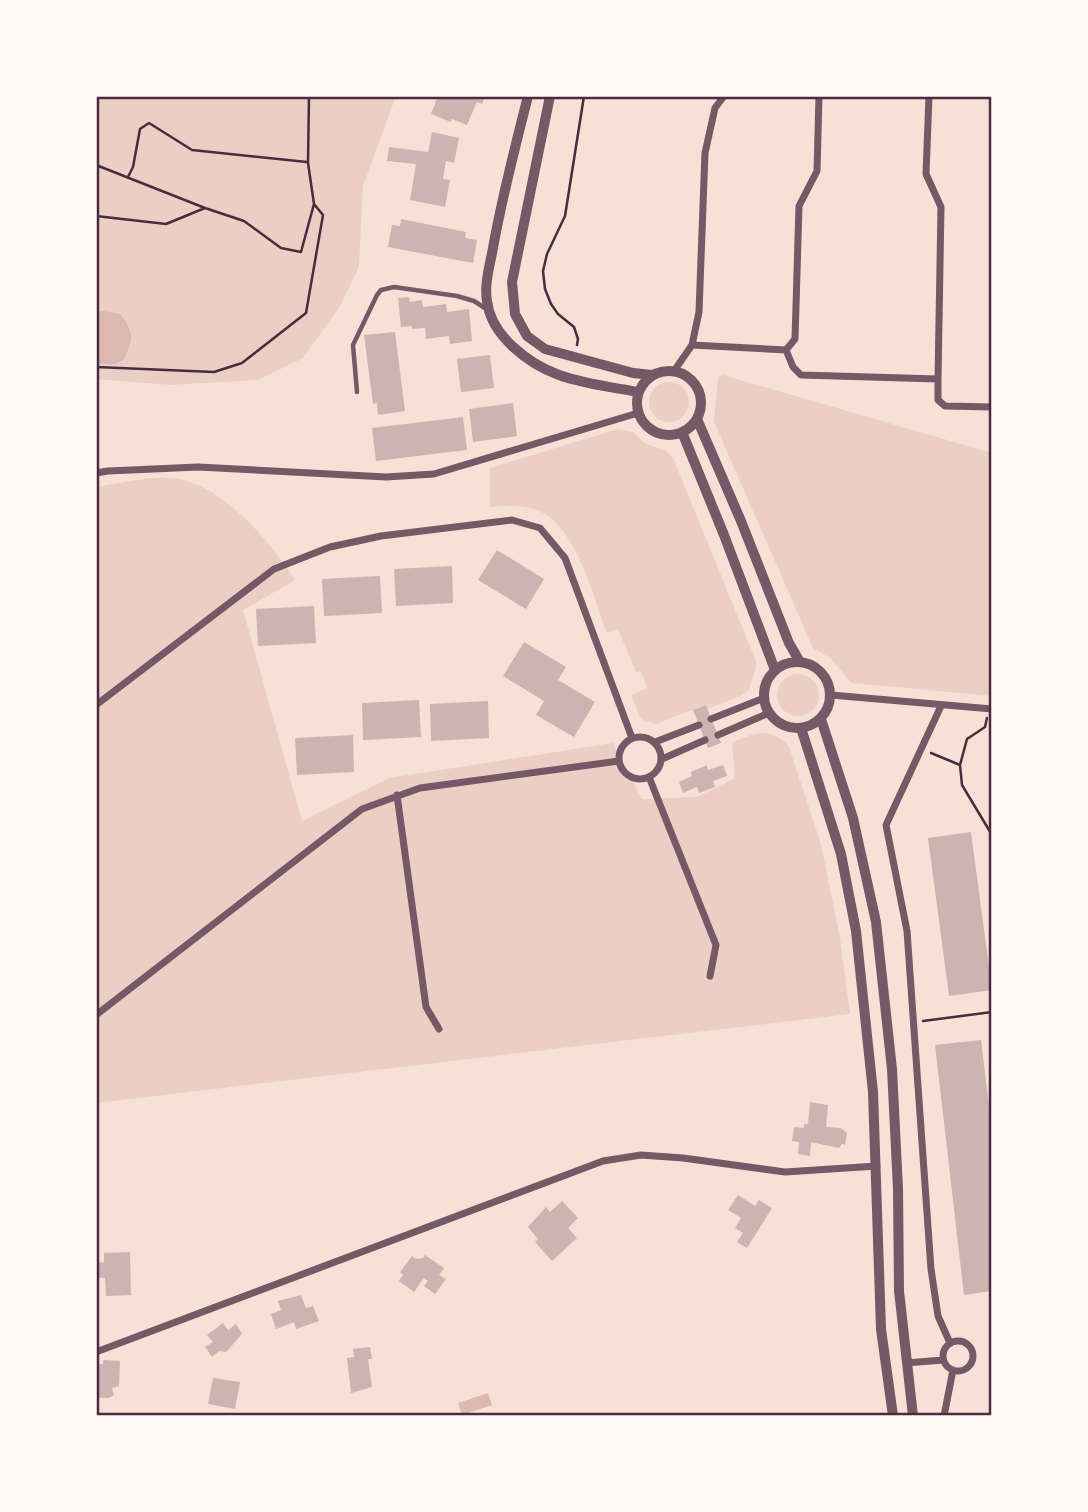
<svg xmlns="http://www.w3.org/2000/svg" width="1088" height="1512" font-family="'Fira Sans',sans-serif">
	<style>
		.green { fill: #ebcfc5 }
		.water { fill: #dcb8b0 }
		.building { fill: #ccb4b1 }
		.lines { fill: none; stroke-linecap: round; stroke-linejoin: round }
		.path { stroke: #4a2c40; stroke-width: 2.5 }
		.service { stroke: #755966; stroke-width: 4.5 }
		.minor { stroke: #755966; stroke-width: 7 }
		.tertiary { stroke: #755966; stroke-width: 10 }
		.neatline { fill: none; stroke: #4a2c40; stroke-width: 2.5 }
	</style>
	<rect width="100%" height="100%" fill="#f7e1d7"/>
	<path class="green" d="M96 96H396L363 186 359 267 340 306 303 358 258 380 171 385 96 379Z
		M723 375 992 453V696L852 683 830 658 813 648 714 422 718 377Z
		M649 402a20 20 0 1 1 40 0a20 20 0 1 1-40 0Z
		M618 429 633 432 646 444 666 451 673 458 756 661V669L748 691 736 698 707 709 705 705 656 724 641 719 631 695 647 688 641 671 636 672 618 629 607 633C593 596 575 521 534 509 519 505 505 506 490 507V468Z
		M150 478C159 478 169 477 178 479 224 486 271 543 295 580L243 610 302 821 389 778 613 743 642 799 697 797 735 778 732 743C753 733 772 725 789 747L821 844 840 938 850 1014 96 1103V487Z
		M777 695a21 21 0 1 1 42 0a21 21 0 1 1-42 0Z"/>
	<path class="water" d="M103 311 120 314C135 333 133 339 124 360L115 364H96V312Z
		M488 1393 492 1405 462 1415 458 1403Z"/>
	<path class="building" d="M438 96H485L482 104 477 102 467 125 452 119 451 122 431 114Z
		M432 132 459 138 454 163 446 161 443 179 450 180 445 207 410 200 416 164 387 161 389 147 428 152Z
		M401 219 466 232 465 238 477 240 473 263 388 247 392 225 400 226Z
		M409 297 410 302 422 300 423 307 446 304 447 312 469 309 472 341 450 344 449 336 426 339 425 328 412 329V326L401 327 398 298Z
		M395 332 405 411 378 415 377 403 373 404 364 335Z
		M490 355 494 388 461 392 457 359Z
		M513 403 517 436 473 442 469 409Z
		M463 417 467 450 376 461 372 428Z
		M497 550 544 579 526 609 478 580Z
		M452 566 453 603 396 606 394 569Z
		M380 576 382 613 324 616 322 579Z
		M314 606 316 643 258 646 256 609Z
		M524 642 566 667 558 680 595 702 574 737 536 715 544 701 503 676Z
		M419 700 421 737 363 740 362 703Z
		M488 701 489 738 431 741 430 704Z
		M706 705 721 743 708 748 693 710Z
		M353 735 354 772 297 775 295 738Z
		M707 765 708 770 723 765 727 776 713 781 715 787 699 793 697 787 683 793 679 782 692 776 691 772Z
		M971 832 992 990 949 996 928 838Z
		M981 1040 992 1131V1291L964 1295 935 1045Z
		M810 1102 828 1105 826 1127 841 1128 847 1133 845 1145 842 1144 839 1148 811 1142 810 1156 798 1154 799 1142 792 1141 794 1127 804 1128V1124H808Z
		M738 1195 755 1206 759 1200 772 1208 747 1248 737 1242 743 1233 735 1228 741 1218 728 1210Z
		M562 1201 578 1218 568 1228 577 1238 552 1261 535 1242 538 1239 528 1227 546 1207 550 1212Z
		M130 1252 131 1295 106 1296 105 1278H96V1263L104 1262V1253Z
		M425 1255 444 1268 439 1275 446 1279 435 1294 424 1286 428 1281 424 1278 414 1292 399 1281 403 1275 400 1272 412 1256 416 1259 423 1258Z
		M301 1295 306 1308 313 1306 319 1321 296 1329 294 1322 276 1329 271 1314 281 1310 278 1301Z
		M223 1323 228 1330 236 1324 242 1334 226 1352 219 1351 212 1357 205 1347 213 1342 207 1335Z
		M370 1347 372 1359H368L372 1387 351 1393 347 1358 354 1357 353 1349Z
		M103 1360 120 1361 119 1386 112 1388 114 1395 109 1398H96V1364H103Z
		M213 1378 240 1382 235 1409 208 1404Z"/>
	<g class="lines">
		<path class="path" d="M96 165 205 208 244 221 281 248 301 252 314 204 308 163 309 96
			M128 177 133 167 140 129 149 123 192 150 307 162
			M96 216 166 224 205 208
			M577 345 578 339 574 327 558 314 551 304 545 289 543 271 547 254 565 216 584 96
			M96 367 214 372 242 363 306 313 323 215 314 204
			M987 718 985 727 967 739 960 765 962 785 992 835
			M931 753 960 765
			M923 1021 992 1012"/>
		<path class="service" d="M357 392 353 345 377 295 381 290 394 287 457 296 474 301 488 310"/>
		<path class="minor" d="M929 96 926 174 941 207 938 379
			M692 345 786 350 793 367 801 375 938 379V400L945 406 992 407
			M786 350 795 339 799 206 817 171 819 96
			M674 371 692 345 699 312 705 153 715 108 724 96
			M96 473 108 471 198 467 386 477 434 474 638 413
			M831 695 992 709
			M96 705 274 569 330 547 381 536 512 520 540 528 565 558 632 738
			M941 706 886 825 907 931 931 1269 938 1316 950 1343
			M711 719 764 698
			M718 735 769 713
			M619 758a21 21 0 1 1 42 0a21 21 0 1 1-42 0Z
			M655 742 699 725
			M662 759 705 740
			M649 777 716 945 710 976
			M397 795 426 1007 439 1029
			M96 1015 362 809 420 788 619 761
			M943 1356a15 15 0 1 1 30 0a15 15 0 1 1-30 0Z
			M96 1352 603 1161 641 1155 683 1158 785 1172 877 1166
			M906 1363 943 1360
			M944 1416 953 1370"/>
		<path class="tertiary" d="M528 96C515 147 502 197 493 248 490 265 484 284 487 301 491 336 529 364 559 375 584 384 612 387 638 392
			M550 96 512 282 515 314 527 336 545 349 633 373 652 375
			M637 403a32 32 0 1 1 64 0a32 32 0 1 1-64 0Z
			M697 419 741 521 789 643 800 662
			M682 432 724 535 775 670
			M764 695a33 33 0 1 1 66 0a33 33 0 1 1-66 0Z
			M821 719 853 818 876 922 892 1069 898 1189 899 1291 913 1416
			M801 728 841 854 856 931 873 1092 881 1329 893 1416"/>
	</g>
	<rect width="1088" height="1512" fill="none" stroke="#fffaf5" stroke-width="196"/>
	<rect x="98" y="98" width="892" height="1316" class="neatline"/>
</svg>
